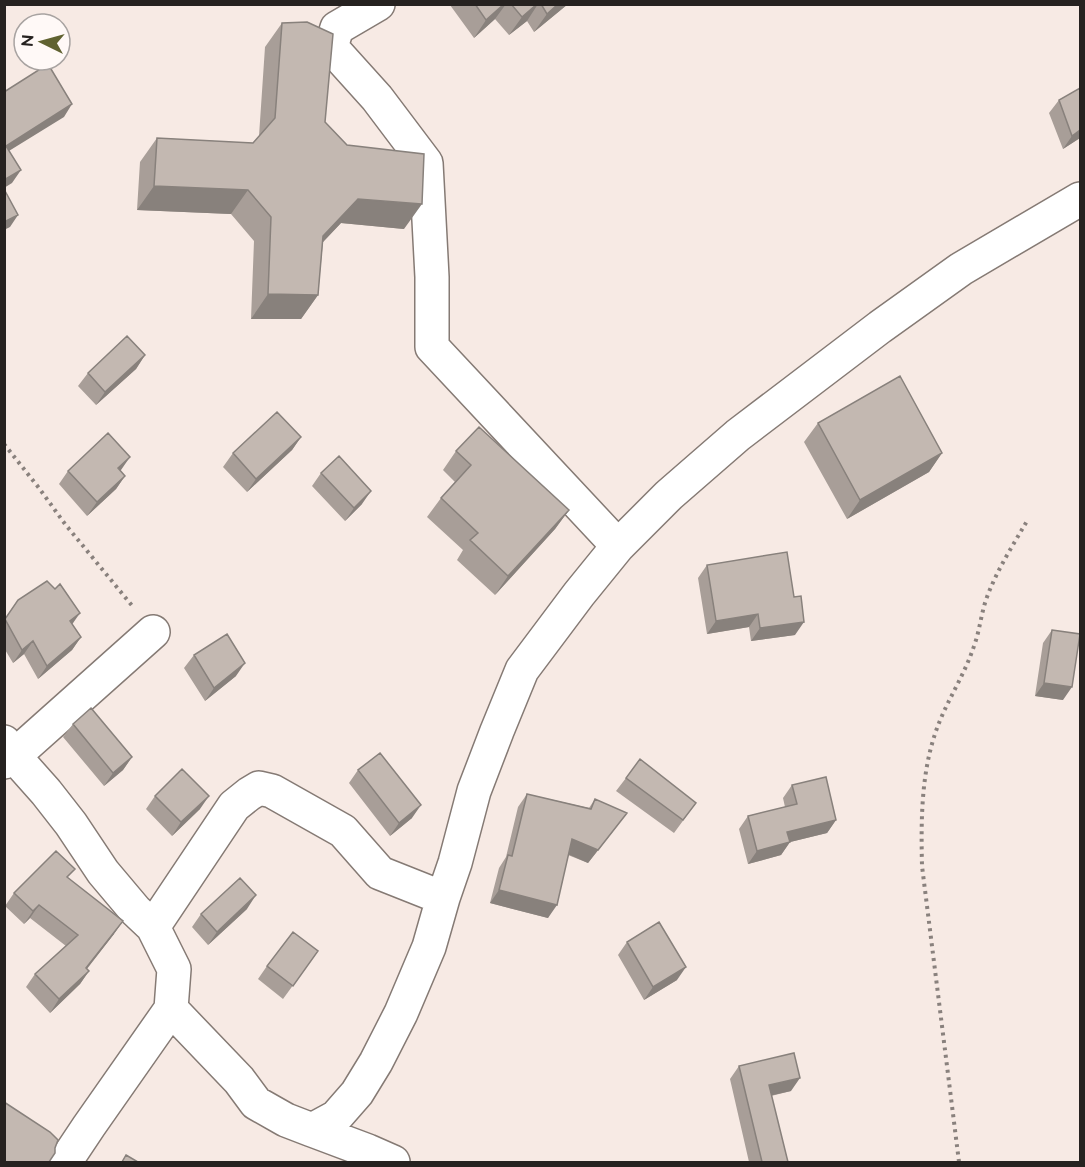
<svg xmlns="http://www.w3.org/2000/svg" width="1085" height="1167" font-family="Raleway,sans-serif">
	<style>
		.lines { fill: none; stroke-linecap: round; stroke-linejoin: round }
		.minor-casing { stroke: #857a74; stroke-width: 36 }
		.path { stroke: #89817d; stroke-width: 4; stroke-dasharray: 3 4.5; stroke-linecap: butt }
		.minor { stroke: #fff; stroke-width: 33 }
		.wall { fill: #a89e98 }
		.shaded-wall { fill: #88817c }
		.building { fill: #c3b8b1; stroke: #88817c; stroke-width: 1.5 }
	</style>
	<rect width="100%" height="100%" fill="#f7eae4"/>
	<g class="lines">
		<g class="minor-casing">
			<path id="minor" d="M378 4 337 28 331 47 377 98 426 163 432 277V347L618 546
				M4 742 14 756 46 792 71 824 103 872 135 910 153 927 174 969 171 1009 239 1080 256 1103 286 1120 312 1130 336 1117 357 1093 376 1062 401 1013 429 947 443 898 455 863 474 791 497 731 522 670 579 594 618 546 669 495 738 435 880 327 961 269 1080 199
				M4 762 14 756 153 632
				M153 927 234 806 249 794 259 788 272 791 343 831 380 873 443 898
				M312 1130 368 1151 393 1162
				M65 1162 89 1126 171 1009"/>
		</g>
		<path class="path" d="M4 444 39 488 65 524 134 608
			M959 1162 922 866C921 822 921 776 935 734 945 703 964 677 974 646 980 630 981 613 987 597 997 570 1013 545 1027 521"/>
		<use href="#minor" class="minor"/>
	</g>
	<path class="wall" d="M450 4H568L534 32 527 21 509 35 495 19 474 38 450 5Z
		M282 23 325 122 404 229 341 223 323 242 318 295 301 319H251L254 241 231 214 137 210 140 162 157 138 253 143 259 136 265 47Z
		M1059 100 1080 138 1063 149 1049 113Z
		M145 355 136 369 96 405 78 386 88 373Z
		M818 423 942 453 929 472 847 519 804 442Z
		M301 437 292 450 247 492 223 467 233 453Z
		M456 451 569 510 555 529 495 595 457 560 463 550 427 517 441 498 455 482 443 470Z
		M68 471 125 476 116 489 87 516 59 484Z
		M321 473 362 504 345 521 312 486Z
		M707 565 794 597 795 635 751 641 749 627 707 634 698 578Z
		M18 600 72 624 81 637 72 650 38 679 24 654 13 663 4 648V620Z
		M1052 630 1063 700 1035 696 1043 643Z
		M194 655 236 676 205 701 184 668Z
		M73 724 132 757 123 770 104 786 63 737Z
		M358 770 412 818 390 836 349 783Z
		M626 778 696 803 674 833 616 791Z
		M792 785 836 820 827 833 790 842 781 855 748 864 739 829 748 816 785 807 783 798Z
		M527 794 589 808 595 799 617 826 588 863 568 855 548 918 490 903 499 868 506 857 518 807Z
		M155 796 200 809 172 836 146 809Z
		M68 879 114 934 87 969 89 971 80 984 50 1013 26 987 35 974 66 946 30 918 24 924 5 906 14 893Z
		M247 909 208 945 192 927 201 914Z
		M627 942 677 980 644 1000 618 955Z
		M318 951 283 999 258 979 267 966Z
		M739 1066 791 1091 771 1096 788 1162H749L730 1079Z"/>
	<path class="shaded-wall" d="M504 4H506L495 19 474 38 486 20Z
		M537 4H538L527 21 509 35 522 17Z
		M558 4H568L534 32 547 14Z
		M72 104 64 117 4 154 6 146Z
		M1080 130V138L1063 149 1072 136Z
		M21 170 12 183 4 188V180Z
		M154 186 248 190 231 214 137 210Z
		M358 199 422 204 404 229 341 223 306 260 323 236Z
		M18 215 10 227 4 230V222Z
		M268 294 318 295 301 319H251Z
		M145 355 136 369 96 405 105 392Z
		M301 437 292 450 247 492 256 479Z
		M942 453 929 472 847 519 860 500Z
		M130 457 121 470 109 481 118 468Z
		M125 476 116 489 87 516 97 502Z
		M371 491 362 504 345 521 354 508Z
		M569 510 555 529 495 595 508 576Z
		M80 613 71 626 70 621Z
		M758 614 749 627 707 634 716 621Z
		M804 622 795 635 751 641 760 628Z
		M81 637 72 650 38 679 47 666Z
		M33 641 24 654 13 663 22 650Z
		M245 663 236 676 205 701 214 688Z
		M1044 683 1072 687 1063 700 1035 696Z
		M132 757 123 770 104 786 113 773Z
		M209 796 200 809 172 836 181 822Z
		M421 805 412 818 390 836 399 823Z
		M627 813 588 863 563 852 572 839Z
		M836 820 827 833 778 845 787 832Z
		M790 842 781 855 748 864 757 851Z
		M499 890 557 905 548 918 490 903Z
		M256 895 247 909 208 945 217 932Z
		M39 905 30 918 24 924 33 911Z
		M123 921 114 934 77 981 86 968Z
		M686 967 677 980 644 1000 653 987Z
		M89 971 80 984 50 1013 59 999Z
		M800 1078 791 1091 760 1098 769 1085Z"/>
	<path class="building" d="M475 4H504L486 20Z
		M511 4H537L522 17Z
		M541 4H558L547 14Z
		M307 22 333 34 325 122 347 145 424 154 422 204 358 199 323 236 318 295 268 294 271 217 248 190 154 186 157 138 253 143 275 118 282 23Z
		M48 64 72 104 6 146 21 170 4 180V92Z
		M1080 88V130L1072 136 1059 100Z
		M4 189 18 215 4 222Z
		M127 336 145 355 105 392 88 373Z
		M900 376 942 453 860 500 818 423Z
		M277 412 301 437 256 479 233 453Z
		M479 427 569 510 508 576 470 540 478 533 441 498 471 465 456 451Z
		M108 433 130 457 118 468 125 476 97 502 68 471Z
		M339 456 371 491 354 508 321 473Z
		M787 552 794 597 801 596 804 622 760 628 758 614 716 621 707 565Z
		M47 581 55 589 60 584 80 613 70 621 81 637 47 666 33 641 22 650 5 619 18 600Z
		M1052 630 1080 634 1072 687 1044 683Z
		M227 634 245 663 214 688 194 655Z
		M91 708 132 757 113 773 73 724Z
		M380 753 421 805 399 823 358 770Z
		M640 759 696 803 683 820 626 778Z
		M182 769 209 796 181 822 155 796Z
		M826 777 836 820 787 832 790 842 757 851 748 816 797 804 792 785Z
		M527 794 591 809 595 799 627 813 598 850 572 839 557 905 499 890 508 855 512 856Z
		M56 851 75 869 67 877 123 921 86 968 89 971 59 999 35 974 78 935 39 905 33 911 14 893Z
		M240 878 256 895 217 932 201 914Z
		M659 922 686 967 653 987 627 942Z
		M293 932 318 951 293 986 267 966Z
		M794 1053 800 1078 769 1085 788 1162H762L739 1066Z
		M4 1102 50 1132 58 1140 55 1148V1153L49 1162H4Z
		M126 1155 138 1162H122Z"/>
	<rect width="1085" height="1167" fill="none" stroke="#262220" stroke-width="12"/>
	<g transform="translate(42 42) rotate(275)"><circle r="28" fill="#fff9f7" stroke="#a8a3a1" stroke-width="1.5"/>
	<path d="M0-4.5L10 22L0 15L-10 22Z" fill="#606230"/>
	<text y="-9" font-size="16" font-weight="bold" text-anchor="middle" fill="#262220">N</text>
	</g>
</svg>
